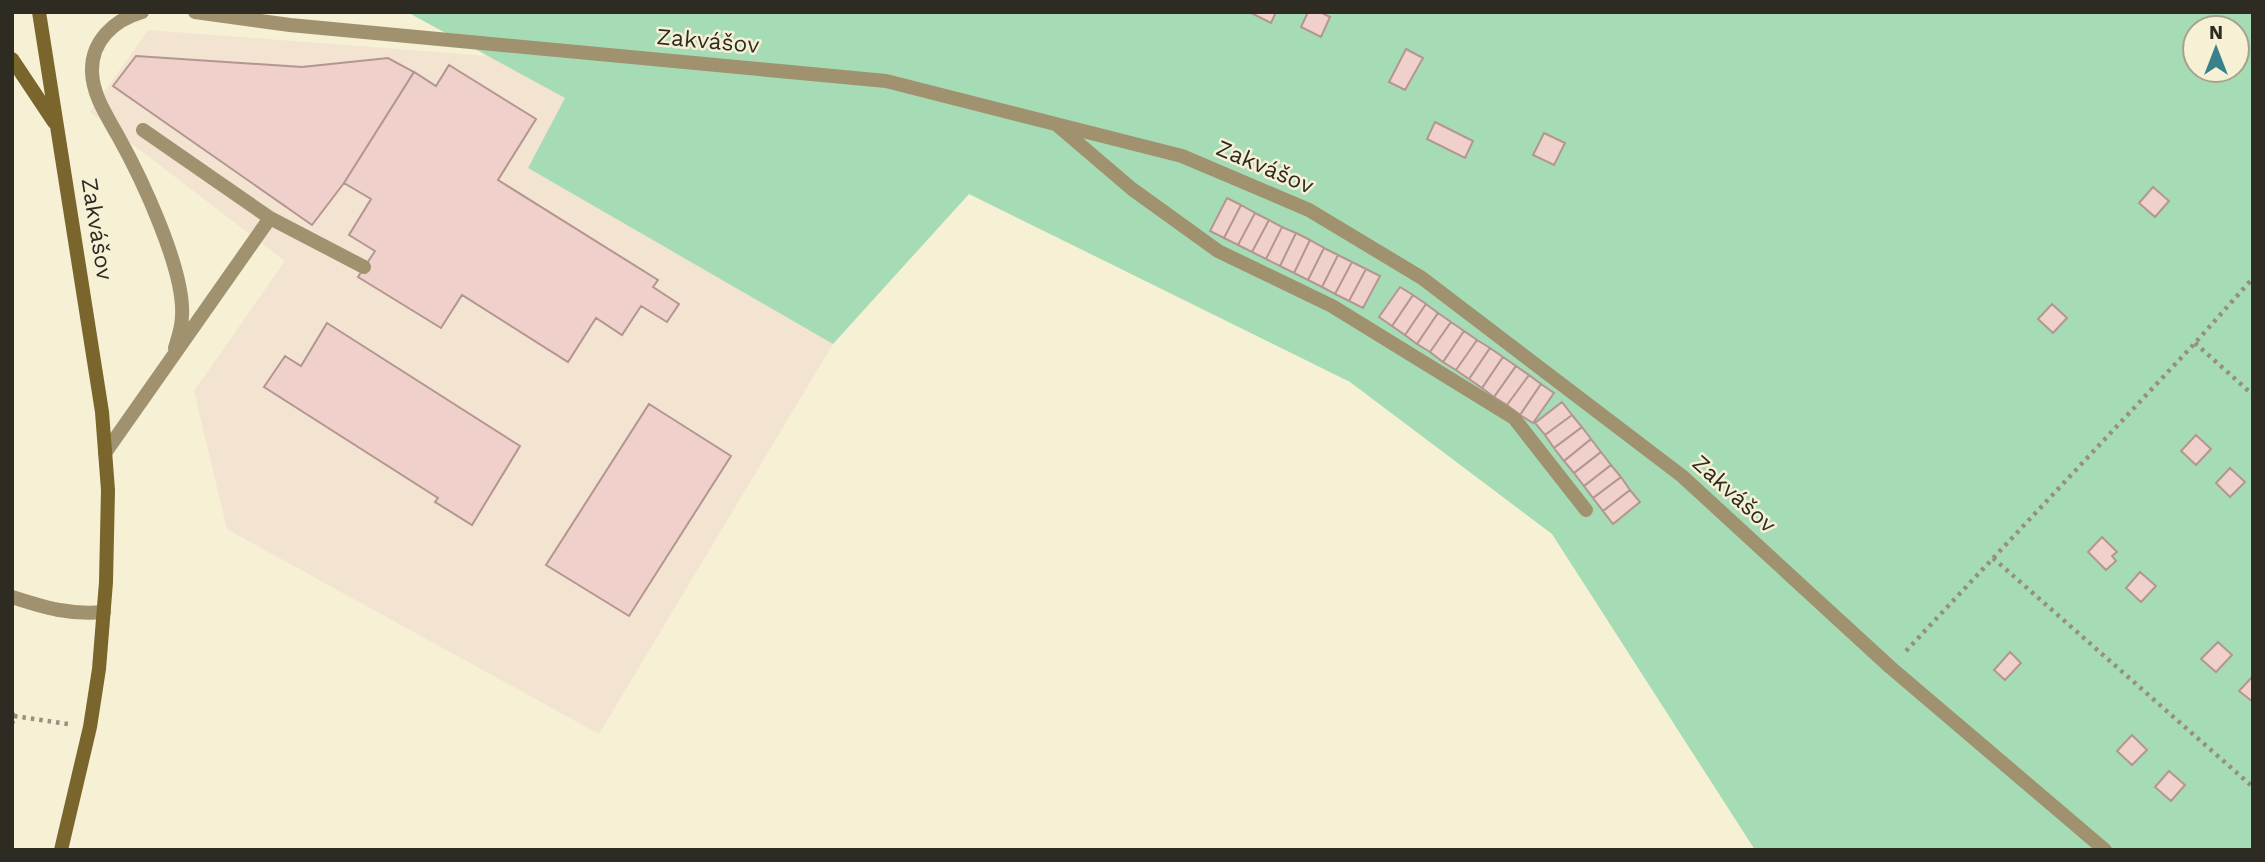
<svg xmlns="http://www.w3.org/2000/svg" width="2265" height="862" font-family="'Work Sans',sans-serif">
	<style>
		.industrial { fill: #f3e3d1 }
		.green { fill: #a6dcb5; fill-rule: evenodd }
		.building { fill: #efd0ca; stroke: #b39691; stroke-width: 2 }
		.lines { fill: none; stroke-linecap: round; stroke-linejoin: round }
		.path { stroke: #95917e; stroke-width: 4.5; stroke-dasharray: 3.5 5; stroke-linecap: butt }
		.lane { stroke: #a0926f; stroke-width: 14 }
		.street { stroke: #a0926f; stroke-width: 14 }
		.secondary { stroke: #7a652d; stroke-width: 14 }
		.labels { text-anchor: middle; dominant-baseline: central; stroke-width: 5; stroke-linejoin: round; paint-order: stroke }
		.street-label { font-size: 23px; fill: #2e2c22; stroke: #f6f0d5 }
	</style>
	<rect width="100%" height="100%" fill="#f6f0d5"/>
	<path class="industrial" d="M148 30 488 56 566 98 528 168 833 344 599 734 227 529 194 391 285 261 90 112Z"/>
	<path class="green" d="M407 12H2253V850H1755L1552 534 1350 382 969 194 833 344 528 168 565 98ZM2195 28H2237V70H2195Z"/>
	<path class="building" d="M1249 12H1276L1271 23Z
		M1308 12H1320L1330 17 1321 37 1301 27Z
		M1406 49 1423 58 1405 90 1389 82Z
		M136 56 302 67 388 58 414 72 344 183 312 225 113 86Z
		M449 65 536 119 498 180 658 280 653 287 679 304 667 322 641 306 622 335 596 318 568 362 462 295 441 328 358 277 375 251 349 235 371 199 344 183 414 72 436 86Z
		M1435 122 1473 141 1465 158 1427 139Z
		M1544 133 1565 143 1554 165 1533 155Z
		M2153 187 2169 201 2155 217 2139 203Z
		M1227 198 1241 205 1224 238 1210 231Z
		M1241 205 1255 213 1238 245 1224 238Z
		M1255 213 1269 220 1252 252 1238 245Z
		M1269 220 1282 227 1266 259 1252 252Z
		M1282 227 1296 233 1280 266 1266 259Z
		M1296 233 1310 240 1294 273 1280 266Z
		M1310 240 1324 248 1308 280 1294 273Z
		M1324 248 1338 255 1322 287 1308 280Z
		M1338 255 1352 262 1335 294 1322 287Z
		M1352 262 1366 269 1349 301 1335 294Z
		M1366 269 1380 276 1363 308 1349 301Z
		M1400 287 1413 295 1392 326 1379 317Z
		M1413 295 1426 304 1405 335 1392 326Z
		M1426 304 1438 313 1417 344 1405 335Z
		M2052 304 2067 318 2053 333 2038 319Z
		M1438 313 1451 322 1430 352 1417 344Z
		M1451 322 1464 331 1443 362 1430 352Z
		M327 323 520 446 472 525 435 502 438 498 264 387 285 356 301 366Z
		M1464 331 1477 340 1456 370 1443 362Z
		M1477 340 1490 348 1469 379 1456 370Z
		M1490 348 1503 357 1482 388 1469 379Z
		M1503 357 1516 366 1494 397 1482 388Z
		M1516 366 1529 375 1507 405 1494 397Z
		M1529 375 1541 384 1520 415 1507 405Z
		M1541 384 1554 393 1533 423 1520 415Z
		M1562 402 1572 415 1545 435 1535 423Z
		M649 404 731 456 629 616 546 565Z
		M1572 415 1582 427 1554 448 1545 435Z
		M1582 427 1591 439 1564 461 1554 448Z
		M2196 435 2211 449 2196 465 2181 451Z
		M1591 439 1601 452 1574 473 1564 461Z
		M1601 452 1611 465 1584 486 1574 473Z
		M1611 465 1621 477 1593 498 1584 486Z
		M2230 468 2245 482 2230 497 2216 483Z
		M1621 477 1630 490 1603 511 1593 498Z
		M1630 490 1640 502 1613 524 1603 511Z
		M2102 537 2117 552 2112 556 2116 561 2106 570 2088 552Z
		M2140 572 2156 586 2141 602 2126 588Z
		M2218 642 2232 655 2216 672 2201 659Z
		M2010 652 2021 663 2005 680 1994 670Z
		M2253 676V702L2239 691Z
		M2132 735 2147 750 2132 765 2117 751Z
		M2169 771 2185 785 2171 801 2155 787Z"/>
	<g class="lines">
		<path class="path" d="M2195 343 2253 395
			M1993 558 2253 787
			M1906 651 2195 343 2253 278
			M12 713 14 716 12 724
			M14 716 68 724"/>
		<path class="lane" d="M142 12C114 20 91 41 92 72 93 96 107 116 118 136 141 177 185 270 182 316 182 327 178 338 175 348
			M195 12 290 25 886 81 1182 156 1309 210 1422 278 1682 476 1890 667 2105 850
			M1057 125 1132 189 1218 251 1332 306 1514 418 1586 510
			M143 130 270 218
			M105 453 270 218 364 267"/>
		<path class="street" d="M12 597C46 608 69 615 104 612"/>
		<path class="secondary" d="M39 12 102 412 108 490 106 582 99 669 90 727 61 850
			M12 59 54 122"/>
	</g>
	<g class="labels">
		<g class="street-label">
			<text transform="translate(708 41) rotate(5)">Zakvášov</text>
			<text transform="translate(1265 167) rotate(23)">Zakvášov</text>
			<text transform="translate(97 229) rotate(81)">Zakvášov</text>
			<text transform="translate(1734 494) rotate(42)">Zakvášov</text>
		</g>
	</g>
	<rect width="2265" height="862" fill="none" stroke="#2e2c22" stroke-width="28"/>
	<g transform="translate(2216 49)"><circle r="33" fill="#f6f0d5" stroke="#a6a28d" stroke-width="2"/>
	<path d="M0-5L12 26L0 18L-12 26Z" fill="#3b818c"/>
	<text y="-10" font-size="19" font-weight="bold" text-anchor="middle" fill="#2e2c22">N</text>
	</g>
</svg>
